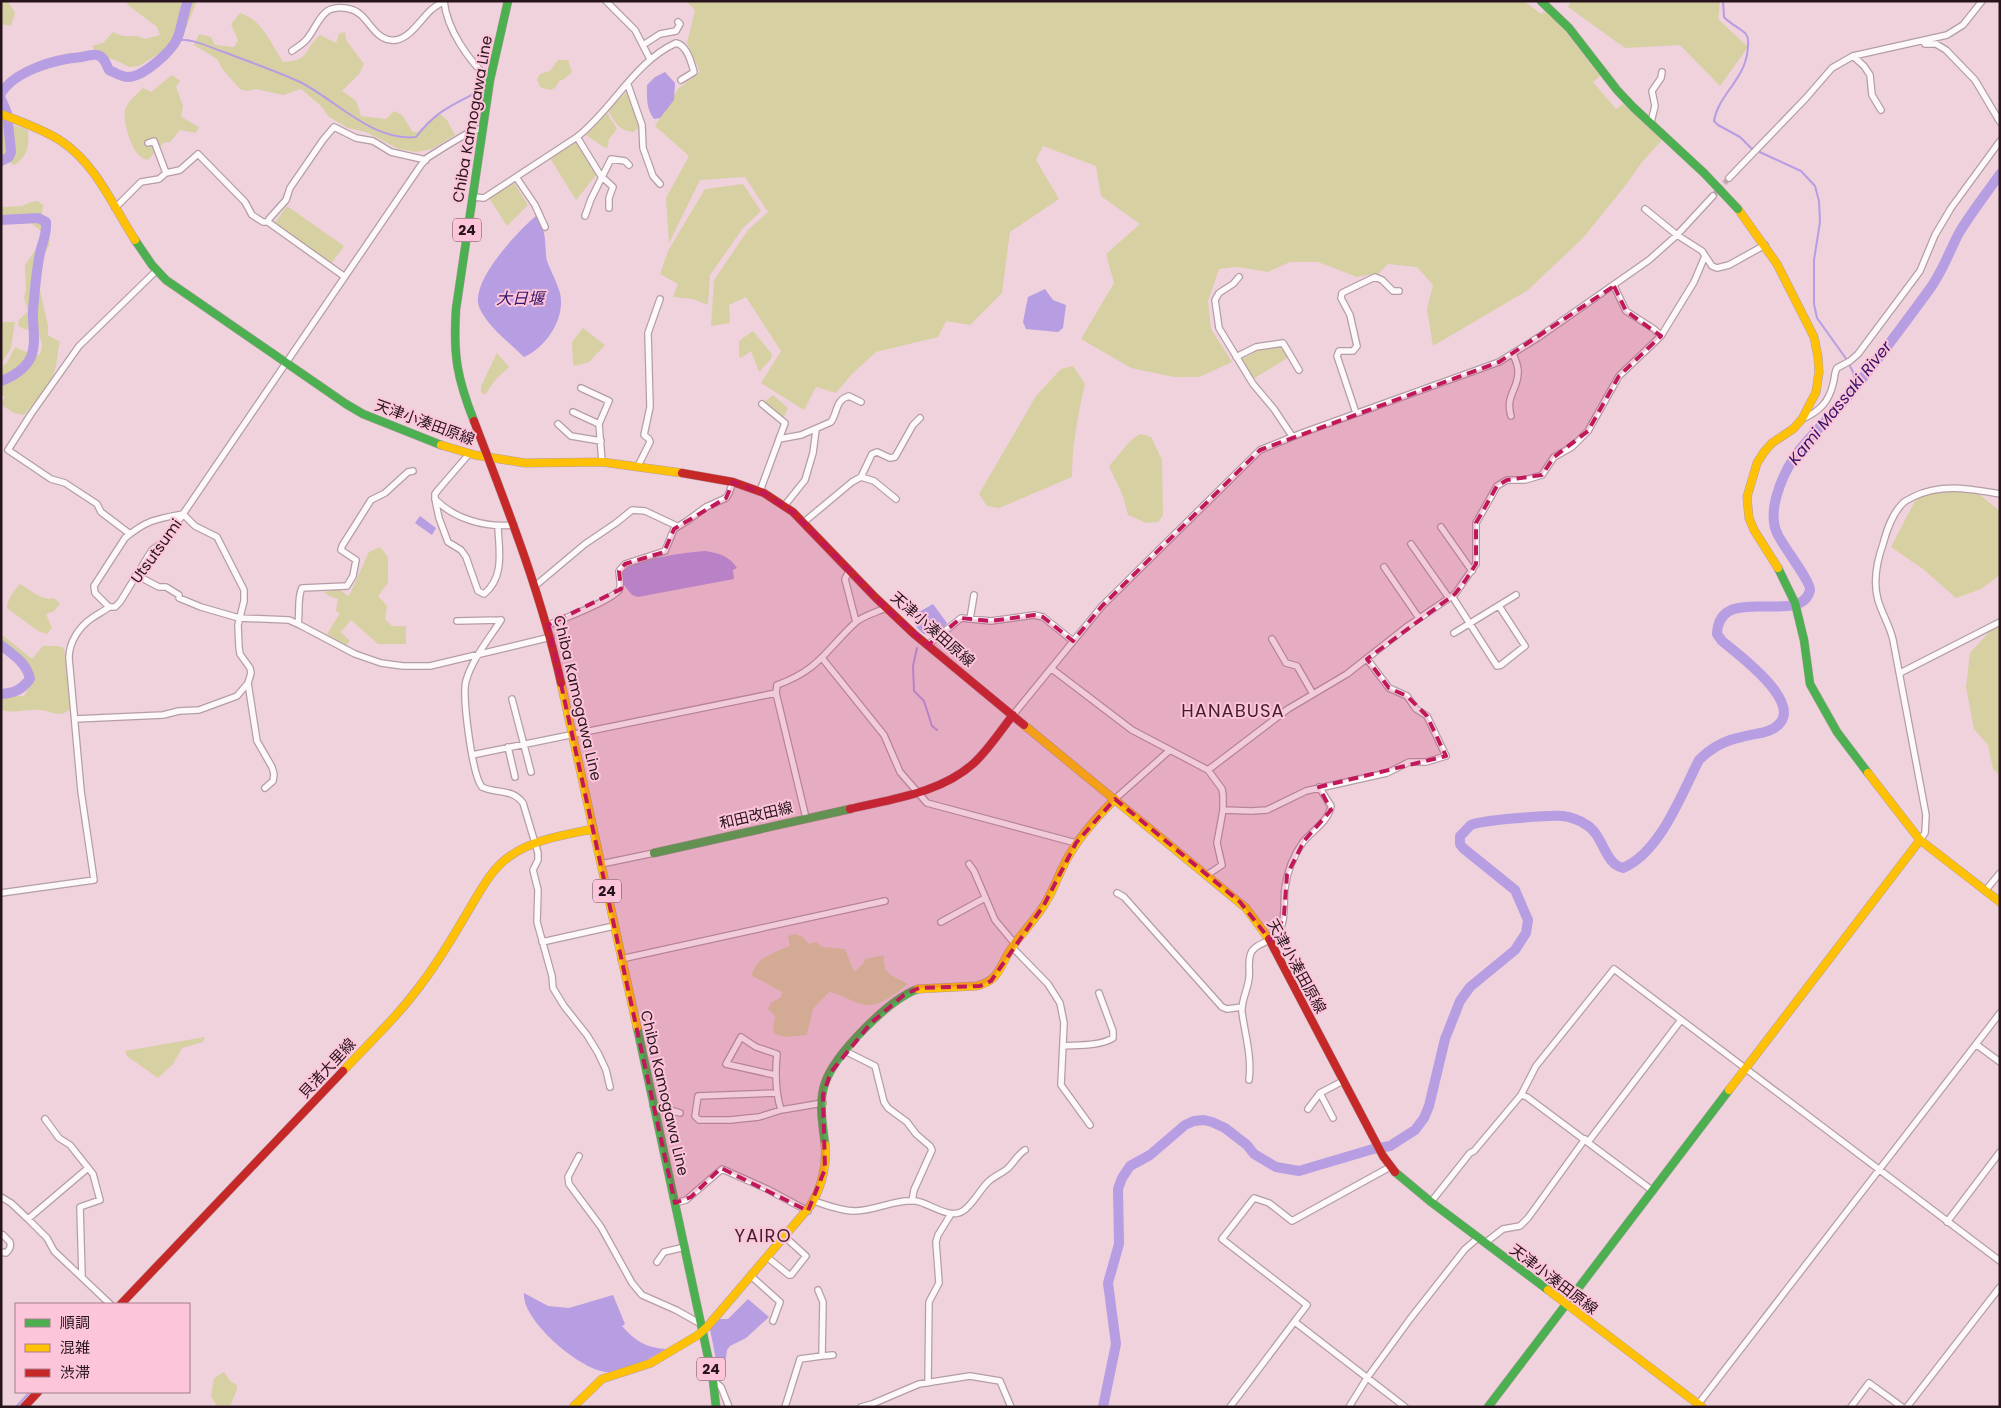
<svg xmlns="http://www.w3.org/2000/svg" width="2001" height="1408" font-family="Poppins,'Noto Sans JP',sans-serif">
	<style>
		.green { fill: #d7d0a3 }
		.water { fill: #b79de2 }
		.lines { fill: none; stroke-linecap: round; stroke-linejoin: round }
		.stream { stroke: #b79de2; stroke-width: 2 }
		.river { stroke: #b79de2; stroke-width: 10 }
		.street-tunnel { stroke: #c7acb6; stroke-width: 5.5; stroke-dasharray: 5.5 3; stroke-linecap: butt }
		.street-casing { stroke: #b49ea6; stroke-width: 8 }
		.fast-casing { stroke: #b49ea6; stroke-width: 9 }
		.slow-casing { stroke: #b49ea6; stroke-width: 9 }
		.jam-casing { stroke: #b49ea6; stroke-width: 9 }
		.street { stroke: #fdf8fa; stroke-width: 5.5 }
		.fast { stroke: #4caf50; stroke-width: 8 }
		.slow { stroke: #ffc107; stroke-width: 8 }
		.jam { stroke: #c62828; stroke-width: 8 }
		.fast-bridge-casing { stroke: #b49ea6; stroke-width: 9; stroke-linecap: butt }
		.fast-bridge { stroke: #4caf50; stroke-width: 8 }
		.marked { fill: #c2185b; fill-opacity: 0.2; stroke: #c2185b; stroke-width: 4; stroke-dasharray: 10 6; stroke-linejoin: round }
		.labels { text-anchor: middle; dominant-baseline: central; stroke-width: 4; stroke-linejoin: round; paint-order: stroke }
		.shield { fill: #fcc5d9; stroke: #674955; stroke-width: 1 }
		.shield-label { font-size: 14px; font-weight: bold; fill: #27141c }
		.street-label { font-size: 15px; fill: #27141c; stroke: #fcc5d9 }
		.water-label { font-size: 16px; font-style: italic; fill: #316; stroke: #fcc5d9 }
		.quarter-label { font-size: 18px; letter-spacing: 1px; fill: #461d2f; stroke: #fcc5d9 }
	</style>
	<rect width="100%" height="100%" fill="#efd2dc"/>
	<path class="green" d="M1 1H8L15 13 11 26 1 24Z
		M126 1H197L186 28 176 43 139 66 129 67 115 60 102 56 96 52 92 46 103 43 113 32 123 36H137L145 39 160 35 157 27 128 5Z
		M686 1H1524L1541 14 1544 11 1559 23 1600 76 1593 82 1616 109 1623 104 1662 140 1642 162 1625 186 1583 238 1528 290 1433 346 1427 309 1433 285 1417 267 1388 264 1379 273 1357 277 1318 262H1290L1268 272 1238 267 1219 269 1208 301 1211 329 1232 362 1199 377H1174L1131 368 1081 339 1114 283 1106 254 1140 224 1101 196 1096 166 1043 146 1036 160 1059 199 1010 232 1002 293 970 325 946 321 938 337 876 352 852 374 836 393 816 387 804 410 761 383 781 351 746 297 729 305 730 323 711 326 714 280 748 230 768 212 745 177 700 180 669 243 666 198 689 156 655 126 678 89 700 72 687 43 695 10Z
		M1571 1H1720L1718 19 1748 47 1720 86 1680 45 1625 48 1568 7Z
		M240 13C263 20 271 44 283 62 312 60 302 51 320 35L336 43 339 34 345 32 346 40 364 64 359 74 342 91 356 101 361 116 386 119 394 111 402 115 413 132H418L439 113 447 120 455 135 432 149 416 152 399 149 366 132 348 128 329 117 321 106 301 89 283 95 256 89 247 91 240 89 223 70 217 59 194 45 199 34 211 37 215 45 234 47 238 40 231 24Z
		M558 60H568L572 72 563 80H560L555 88 550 90 540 87 537 79 540 74 550 71Z
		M172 75 180 81 176 87 183 106 181 117 199 127 196 133 180 130 170 142 163 143 148 160C146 159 143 159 141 157 132 152 122 120 125 110 128 101 136 95 143 88L151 92Z
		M626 92 638 117 639 127 633 132C618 130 616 123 608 111Z
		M607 113 617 129 609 139 608 147 605 148 586 135Z
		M1 121 28 130C29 147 29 153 15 165L1 159Z
		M577 142 598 173 576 200 550 158Z
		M514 183 528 205 507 226 489 198Z
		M743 184 761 211 743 228 710 275 708 305 693 299 673 297 678 284 660 274 668 251 705 189Z
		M38 201 43 205 42 213 49 224 50 230 49 246 43 255 39 286 48 326V335L60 342C57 351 58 360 55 369 51 386 35 401 24 415L14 413 3 406 2 402 5 397 1 394V367L7 363 15 347 35 356 40 354C44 346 41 339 37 331L24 329 18 326 19 320 28 311 24 297 26 291 25 265 36 249 42 232 30 222 1 223V207L22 206 31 202Z
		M287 206 344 246 331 264 274 224Z
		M3 322H15L11 348 1 364V324Z
		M583 328 605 345 589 362 575 366 573 364 572 342Z
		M753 331 772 354 771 359 759 372 751 351 741 358 739 356V341Z
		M1282 347 1289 357 1253 379 1240 360 1261 349Z
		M497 353 509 367 496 379 485 395 481 392V386Z
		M1073 366 1085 384C1078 415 1072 445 1072 477L999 508 987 506 979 494 1036 396 1061 369Z
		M773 395 788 408 783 419 763 403Z
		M1140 434 1151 437 1162 460 1163 515 1158 522 1146 523 1128 515 1123 496 1109 466 1131 440Z
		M1935 487H1970L2000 511V575L1981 589 1956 598 1923 569 1891 547 1915 501Z
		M380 547 388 557V583L378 596 387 606 385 619 392 626H406V644H378L351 620 341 632 350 641 345 646 327 634 340 613 336 611 338 599 329 596 324 592 338 589 349 596 369 552Z
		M20 584C29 589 43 602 54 598L60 604 54 611 46 614 52 628 47 634 38 631 7 608C7 600 15 589 20 584Z
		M2000 625V775L1993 769 1988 745 1974 729 1966 687 1970 653 1991 630Z
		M1 634 32 659 43 646H58L64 648 70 709C60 719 52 711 41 710 27 709 15 714 1 710V693L8 696H24L29 687 18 661 1 650Z
		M795 934 803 937 809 944 816 942 822 947 845 949 854 972 864 963 865 959 884 955C882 975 893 975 908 984 898 992 880 1007 866 1005 855 1004 842 994 829 992L813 1009 807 1035 785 1037 775 1034 773 1030 775 1016 768 1009 771 1003 781 997 782 992 751 975C753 971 756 964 760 961 764 957 785 947 790 946L788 936Z
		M205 1037 203 1042 182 1048 173 1064 158 1078 127 1056 125 1051Z
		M224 1372 231 1382 236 1384 237 1389 230 1407 216 1405 211 1396 214 1378Z"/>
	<path class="water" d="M665 72 675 83 674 100 660 118 654 119C646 108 647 98 647 85L655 77Z
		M537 215C539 221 543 227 544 233 546 242 545 252 547 261 551 272 557 282 560 293 566 318 546 348 524 357 510 343 489 328 480 309 467 284 518 231 537 215Z
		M1045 289 1053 300 1066 305 1063 328 1058 332 1026 329 1023 322 1028 297Z
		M420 516 436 528 432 535 415 523Z
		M705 551C718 553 730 556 737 568L733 570 734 579 638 597 632 595 623 584V571C634 559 688 552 705 551Z
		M933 604 947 623C940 639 923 640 915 624L919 612Z
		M524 1293 548 1306 569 1308 613 1295 625 1324 622 1326C635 1341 646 1348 666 1349 649 1359 630 1370 609 1372 583 1373 521 1320 524 1293Z
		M748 1299 769 1317 746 1338 730 1346 727 1350 725 1365 718 1370 710 1329 720 1319H728Z"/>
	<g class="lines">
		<path class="stream" d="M1723 1 1724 17C1730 24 1740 28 1746 34 1749 38 1748 41 1748 46 1747 79 1718 94 1714 121L1718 125 1740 137 1751 148 1801 171 1815 186 1819 201 1820 222 1814 260V304L1817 318 1847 360 1853 372 1856 385
			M177 40C191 38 207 46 221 51 247 61 274 70 300 82 336 100 373 142 416 137 437 110 451 106 481 90
			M917 648 913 666 914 691 924 701 932 726 937 730
			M16 1407 30 1392"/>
		<path class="river" d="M1 93C16 70 56 59 82 57 86 56 93 54 97 55 104 56 106 64 109 70 114 72 122 77 128 77 143 77 171 52 177 39 182 28 183 13 188 1
			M1 99 7 113 11 152 9 157 1 161
			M1 220 38 218 46 222C47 235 44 237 41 249 36 268 35 291 33 310 32 326 37 342 31 357 26 368 13 377 1 381
			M1 645C13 655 27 663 30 679 21 690 15 693 1 694
			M1103 1407 1116 1344 1108 1283 1119 1244 1118 1189 1122 1178 1130 1166 1150 1155 1185 1125 1194 1121 1204 1120 1212 1122 1225 1128 1247 1145 1254 1154 1276 1167 1299 1171 1373 1149 1390 1146 1415 1130 1424 1118 1429 1106 1445 1039 1460 1001 1470 987 1515 950 1526 933 1528 920 1515 890 1463 848 1460 844V836C1464 833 1467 828 1471 825 1481 820 1549 815 1563 816 1570 817 1579 820 1585 824 1604 834 1603 863 1623 868 1660 853 1682 793 1699 760 1711 748 1726 740 1742 737 1751 734 1760 734 1768 731 1817 712 1739 655 1722 641L1717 634C1719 581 1801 628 1810 590 1811 582 1783 546 1778 535 1772 524 1773 510 1776 498 1788 452 1815 435 1844 401 1874 365 1902 327 1929 290 1942 273 1949 252 1959 233 1971 213 1986 194 2000 174"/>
		<path class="street-tunnel" d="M1713 196 1729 178"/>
		<g class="street-casing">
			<path id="street" d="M444 1C447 30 469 61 490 80
				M606 1 635 30 650 59
				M1925 44H1936L1946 50 1975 80 2000 122
				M643 45 660 34 676 31 680 24 678 22
				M292 51C297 47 303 44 307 39 321 21 321 3 350 9 369 13 373 43 396 40 410 38 421 19 431 10 435 6 440 4 444 1
				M1853 56 1864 66 1870 75 1872 95 1881 110
				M628 85 642 125 643 148 653 176 660 184
				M1651 122 1655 106 1652 91 1661 78 1662 72
				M577 137 601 176 613 187 609 198V208
				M166 173 180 170 198 154 245 202 252 215 263 222H268
				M516 177 535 205 545 227
				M1729 178 1806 98 1832 68 1853 56 1947 35 1963 25 1982 1
				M472 197 484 198 577 137C613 109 634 62 676 43 687 45 691 62 694 72L681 80
				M115 208 141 182 159 179 166 173 154 141 148 143
				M1645 209 1677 235 1702 251 1712 266 1717 268 1729 265 1765 245
				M585 216 591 199 611 159 625 161 629 165
				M345 277 268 222 269 219 286 200 290 188 323 140 334 127 356 138 373 141 391 152 426 160
				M1239 277 1233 284 1219 293 1215 300 1219 328 1253 384 1274 409 1292 436
				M1614 286 1626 311 1654 329 1661 336
				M1236 357 1256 347 1283 343 1299 370
				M581 388 609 401 599 424 602 462
				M573 412 599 424
				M1356 413 1337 356 1339 351H1353L1357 346 1350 315 1341 298 1342 293 1375 277 1382 280 1393 291H1399
				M1511 416C1505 396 1518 389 1518 373 1519 366 1515 360 1513 353
				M1802 419C1819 412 1829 402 1833 384 1835 378 1834 373 1837 368L1850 361 1858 354 1920 271 1935 235 1951 208 2000 141
				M558 424 571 436 601 441
				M779 439 801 435 831 422C838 412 835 400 849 396L861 402
				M469 454 438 490 435 494V499L439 518 448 542 461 550 466 557 478 591 484 594C505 577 499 550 498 527
				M638 466 650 442 649 439 644 435 650 407 648 333 660 299
				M861 477 872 454 877 452 890 458 895 457 913 425 920 418
				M760 491 785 423 762 404
				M435 499C454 519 486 528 514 525
				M785 505 805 480 813 453 816 430
				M804 522 852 482 861 477 874 481 896 499
				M1441 527 1472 571
				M130 534 101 512 97 504 65 483 51 479 8 450 31 414 79 346 156 271
				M1411 544 1449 598
				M1384 567 1419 618
				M849 571 845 579 856 622
				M136 575 159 587H166L179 595V598L201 607 239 618 289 620 300 625 355 654 381 663 403 666H430L551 637
				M535 586 585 544 616 523 632 510 645 511 677 526
				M1452 596 1497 666 1501 665 1525 646 1499 606
				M109 607H115L120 602 152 550 165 541 183 514 195 526 217 537 244 590V601L238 625 239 647 240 654 250 668 251 673 248 683 257 741 272 767 274 774 273 781 265 788
				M970 619 974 595
				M501 620C489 639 472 659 466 681 462 696 472 775 482 787 496 794 512 788 523 803L538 853V860L533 870 538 890 537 922 552 976 553 988 564 1006 587 1035 598 1053 606 1070 610 1087
				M457 621 501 620
				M298 624C300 613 297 597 302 588L347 586 353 576 356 560 341 550 342 546 371 500 385 493 408 472 413 471
				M548 625C561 620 612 600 619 590 622 586 619 576 619 571L625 564 665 551 674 529 687 521 706 507 726 498 729 493 733 482
				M1454 633 1516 595
				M1272 639 1286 663 1297 666 1313 694
				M928 645 961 618 991 621 1034 615 1043 617 1073 641
				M822 658 884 735 900 772 927 803 1076 843
				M1052 669 1132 730 1208 770 1222 789 1223 795V810L1217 843 1222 865 1207 875
				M1900 673 2000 622
				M512 699 531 772
				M1013 715 1102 606 1260 450 1302 433 1499 362 1539 337 1649 260 1677 235 1713 196
				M75 719 163 715 179 711 199 710 237 696 248 683
				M508 747 515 777
				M472 755 776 693
				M1208 770 1288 709 1347 674 1408 626 1455 594 1476 564V523L1497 486 1507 480H1525L1542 475 1554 457 1572 447 1588 431 1619 376 1661 336 1694 282 1705 256
				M1115 799 1170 750
				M1223 810 1251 811 1267 810 1306 791 1387 773 1409 762H1426L1446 756 1427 716 1416 709 1407 696 1389 688 1367 659
				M806 818 776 693 777 685C819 670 825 651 855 623 862 616 877 612 886 608
				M1920 840 1925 833 1926 815 1893 640C1890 626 1882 614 1878 600 1873 582 1877 561 1883 544 1887 529 1892 514 1903 503 1906 500 1910 499 1913 497 1942 483 1970 489 2000 494
				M601 864 654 853
				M969 864 974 871 995 920 1015 944
				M1985 891 2000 873
				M1 893 94 880 81 791 69 658C69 642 79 627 92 618 98 614 104 611 109 607L95 593 94 586 125 538C147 520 156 519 183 514L421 165 427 158 446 146 473 130 482 129
				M1117 893 1124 897 1222 1007 1227 1009 1242 1007
				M941 922 985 898
				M542 942 614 926
				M1012 947 1048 984 1060 1003 1064 1023 1061 1085 1090 1125
				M621 959 885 901
				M1977 1045 2000 1062
				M1063 1046C1078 1045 1100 1046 1113 1038V1031L1099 993
				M847 1052 875 1066 884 1102 888 1108 907 1122 916 1134 930 1146 932 1150 914 1190 912 1201
				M775 1075 726 1064 741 1037 756 1047 777 1054C775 1074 775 1091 781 1110
				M1249 1080C1252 1056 1245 1035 1242 1012 1241 1001 1248 989 1249 978 1250 971 1248 963 1250 956 1252 944 1269 943 1276 935 1287 925 1283 901 1285 888 1287 872 1294 855 1303 842 1312 831 1329 821 1331 806L1319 787
				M775 1093 698 1096 695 1116 699 1120H730L759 1117 781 1110 823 1103
				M1521 1095 1527 1097 1653 1191
				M653 1105 680 1113
				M1308 1109 1320 1093
				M1333 1118 1320 1093 1343 1081
				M45 1119 59 1138 70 1145 93 1174 100 1200 80 1207 82 1276
				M1588 1142 1681 1020
				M579 1156 568 1177 569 1184 601 1227 632 1283 642 1295 676 1310 701 1324
				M1 1197 11 1203 28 1219 88 1168
				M814 1201C826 1205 841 1211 855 1211 875 1211 895 1199 916 1201 929 1203 950 1220 963 1211 973 1204 979 1191 988 1182 994 1176 1001 1174 1007 1169 1014 1163 1017 1155 1025 1150
				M1431 1202 1470 1153 1474 1151 1521 1095 1536 1066 1614 969 2000 1261
				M675 1203 686 1200 722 1169 767 1189 808 1211
				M28 1219 47 1238 54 1251 110 1304
				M1947 1222 2000 1152
				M1485 1243 1503 1229 1520 1226 1528 1218 1585 1139
				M1 1252 6 1253C10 1249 11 1247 10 1242L3 1235
				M767 1257 789 1275H791L806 1256 785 1237
				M657 1262 664 1252 685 1247
				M751 1276 780 1302 773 1321
				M1295 1322 1405 1407
				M822 1356 833 1355
				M713 1380 721 1387 729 1407
				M928 1383 929 1302 939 1283 936 1242 938 1235 951 1214
				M785 1407 800 1359 822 1356 823 1302 818 1290
				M861 1407 872 1404 919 1384 970 1376 1000 1381 1011 1407
				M1230 1407 1307 1305 1222 1239 1254 1198 1269 1203 1292 1221 1390 1167
				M1349 1407 1367 1378 1410 1319 1465 1249 1478 1238
				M1696 1407 2000 1013
				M1851 1407 1869 1383 1902 1407
				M1907 1407 2000 1287"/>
		</g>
		<g class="fast-casing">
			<path id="fast" d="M1541 1 1569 28 1617 90 1633 107 1704 173
				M135 240 152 265 166 280 346 404 363 414 441 445
				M474 421C457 378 453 355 456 309L490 80 508 1
				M1778 568 1795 603 1804 640 1810 684 1837 732 1868 773
				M654 853 850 809
				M637 1027 713 1380 716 1407
				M825 1145C823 1125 818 1103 825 1083 835 1054 889 999 918 989
				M1395 1172 1431 1202 1548 1290
				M1488 1407 1729 1090"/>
		</g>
		<g class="slow-casing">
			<path id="slow" d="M1 114C21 122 43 129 61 141 96 164 113 206 135 240
				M1738 209 1777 264 1814 337 1818 357 1819 372 1816 392 1802 419 1793 429 1772 443 1764 452 1757 463 1747 497 1749 518 1754 530 1778 568
				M441 445 475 455 525 463 602 462 682 473
				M561 683 637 1027
				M1024 725 1246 908 1269 939
				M1868 773 1920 840 2000 902
				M918 989 976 986C1001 981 1000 963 1013 946 1024 930 1038 917 1047 900 1056 885 1061 867 1071 852 1083 832 1099 815 1115 799
				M343 1071C370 1042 399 1015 422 983 439 961 453 937 467 913 480 892 490 870 510 856 534 839 565 835 593 829
				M1729 1090 1920 840
				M1548 1290 1702 1407
				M573 1407 602 1379 651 1363 698 1335 707 1327 811 1205C822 1186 827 1167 825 1145"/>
		</g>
		<g class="jam-casing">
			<path id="jam" d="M474 421C507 507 541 593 561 683
				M682 473 733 482 764 493 793 512 876 598 914 634 1024 725
				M850 809C892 799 941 793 974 763 989 749 1001 730 1013 715
				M1269 939 1383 1156 1395 1172
				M121 1304 343 1071
				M24 1407 38 1392"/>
		</g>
		<use href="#street" class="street"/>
		<use href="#fast" class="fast"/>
		<use href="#slow" class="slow"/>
		<use href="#jam" class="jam"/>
		<g class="fast-bridge-casing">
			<path id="fast-bridge" d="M1704 173 1738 209"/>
		</g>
		<use href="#fast-bridge" class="fast-bridge"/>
	</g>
	<path class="marked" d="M1614 286 1626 311 1661 336 1619 376 1588 431 1554 457 1542 475 1507 480 1497 486 1476 523V564L1465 581 1455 594 1367 659 1389 688 1407 696 1427 716 1446 756 1319 787 1331 810 1304 841 1287 875 1284 915 1276 936 1270 940 1240 902 1115 799 1076 843 1044 905 991 981 980 986 919 988 904 995 871 1023 831 1072 823 1095 825 1169 808 1211 721 1168 691 1197 675 1203 548 625 621 589 619 571 625 564 664 552 674 529 726 498 733 482 764 493 793 512 886 608 928 645 961 618 991 621 1034 615 1043 617 1073 641 1102 606 1260 450 1499 362Z"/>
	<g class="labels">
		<g class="shield">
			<rect x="453" y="218.5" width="28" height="23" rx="4"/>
			<rect x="593" y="879.5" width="28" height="23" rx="4"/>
			<rect x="697" y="1357.5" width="28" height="23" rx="4"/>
		</g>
		<g class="shield-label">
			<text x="467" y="230">24</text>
			<text x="607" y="891">24</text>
			<text x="711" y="1369">24</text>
		</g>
		<g class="street-label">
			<text transform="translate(472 119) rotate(-80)">Chiba Kamogawa Line</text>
			<text transform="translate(425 422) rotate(20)">天津小湊田原線</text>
			<text transform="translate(156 551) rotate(-54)">Utsutsumi</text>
			<text transform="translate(933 629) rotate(41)">天津小湊田原線</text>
			<text transform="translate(578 698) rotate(77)">Chiba Kamogawa Line</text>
			<text transform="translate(756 815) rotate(-13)">和田改田線</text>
			<text transform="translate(1297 966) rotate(61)">天津小湊田原線</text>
			<text transform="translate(327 1068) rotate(-47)">貝渚大里線</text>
			<text transform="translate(665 1093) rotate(77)">Chiba Kamogawa Line</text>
			<text transform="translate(1554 1279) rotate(37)">天津小湊田原線</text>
		</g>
		<g class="water-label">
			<text x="520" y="298">大日堰</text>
			<text transform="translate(1840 403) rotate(-51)">Kami Massaki River</text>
		</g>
		<g class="quarter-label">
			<text x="1233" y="710">HANABUSA</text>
			<text x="763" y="1235">YAIRO</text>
		</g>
	</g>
	<rect width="2001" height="1408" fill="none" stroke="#27141c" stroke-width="5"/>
	<rect x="15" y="1303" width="175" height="90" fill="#fcc5d9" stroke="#a77e8d"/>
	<rect x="25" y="1319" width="25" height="8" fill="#4caf50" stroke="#a77e8d"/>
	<text x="60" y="1328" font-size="15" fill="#27141c">順調</text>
	<rect x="25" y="1344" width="25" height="8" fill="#ffc107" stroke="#a77e8d"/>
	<text x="60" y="1353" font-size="15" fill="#27141c">混雑</text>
	<rect x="25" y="1369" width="25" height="8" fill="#c62828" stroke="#a77e8d"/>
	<text x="60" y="1378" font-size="15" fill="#27141c">渋滞</text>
</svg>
